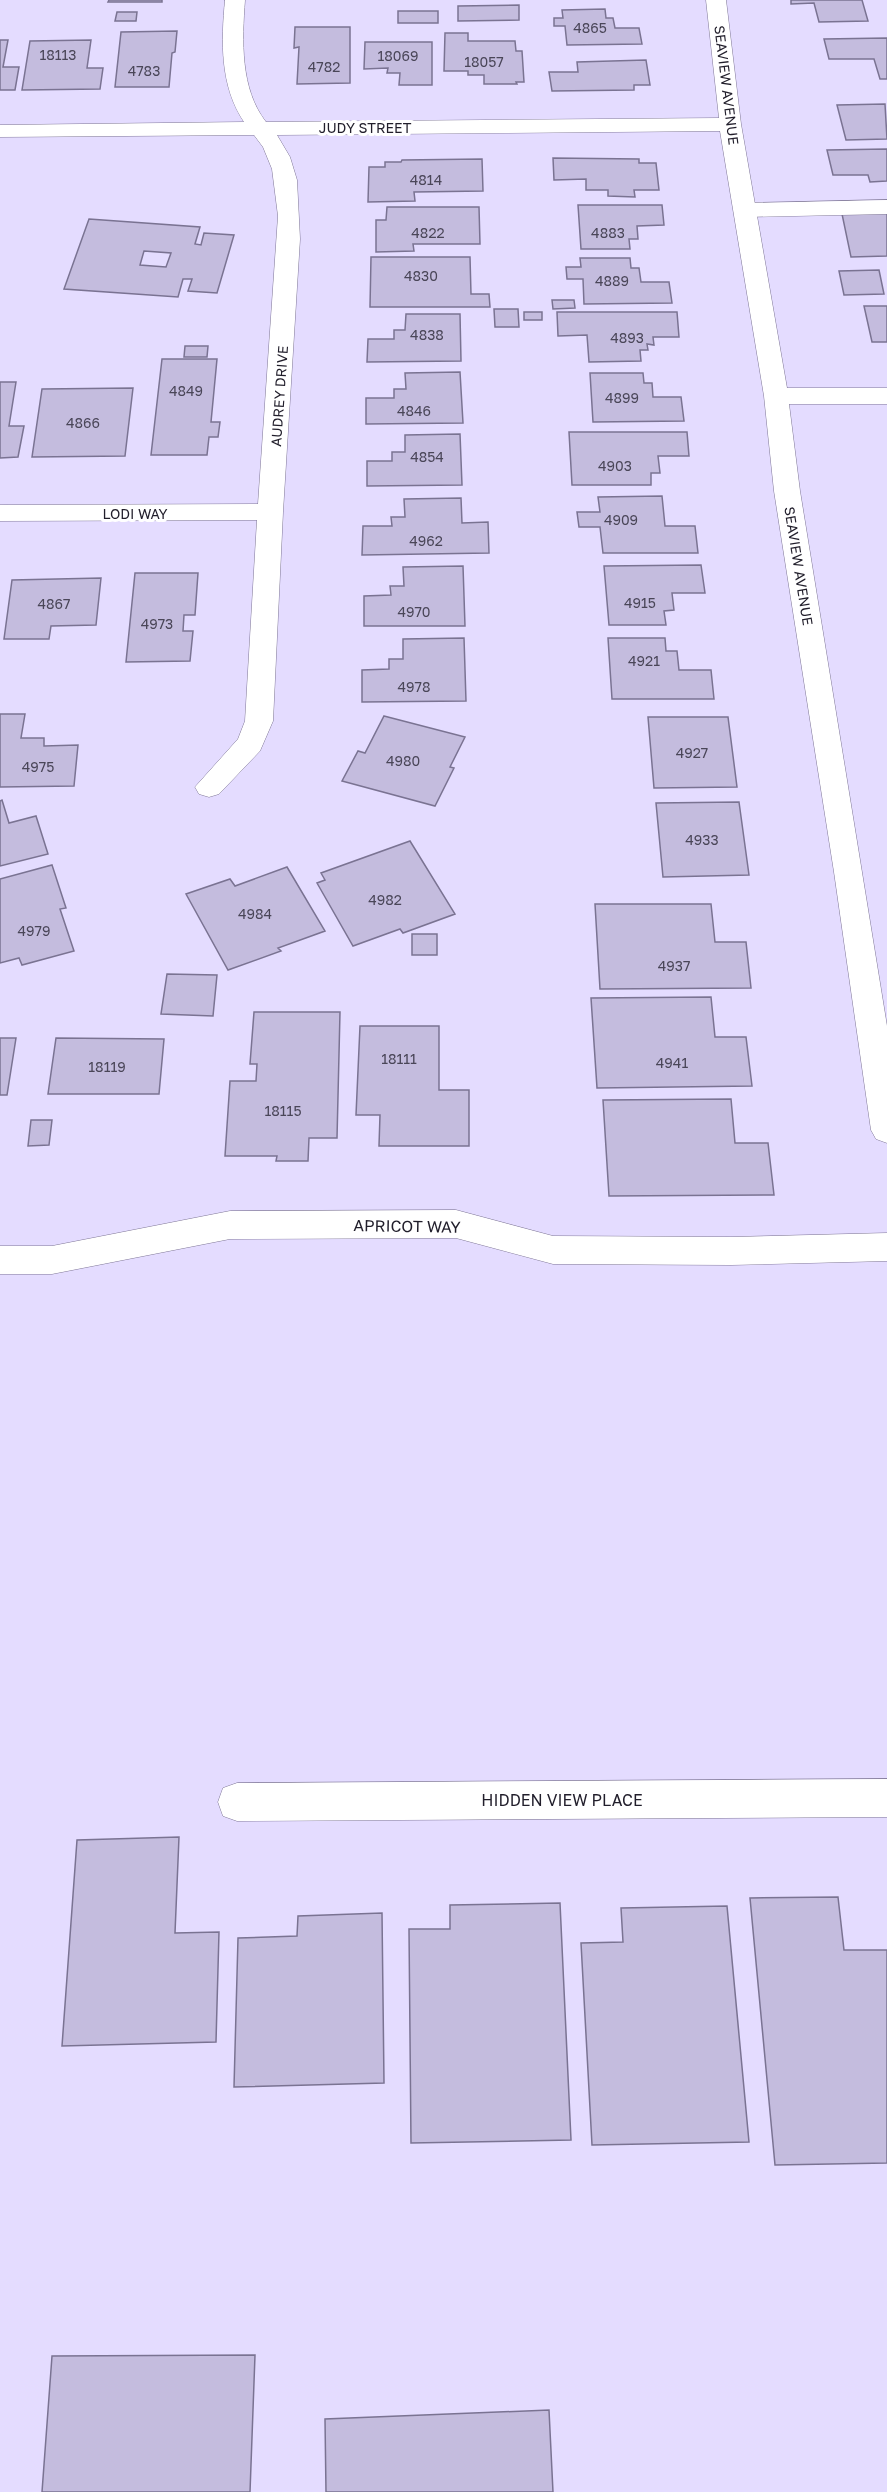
<svg xmlns="http://www.w3.org/2000/svg" width="887" height="2492" font-family="'Golos Text',sans-serif">
	<style>
		.building { fill: #c4bcde; stroke: #7a7392; stroke-width: 1.5; fill-rule: evenodd }
		.lines { fill: none; stroke-linecap: round; stroke-linejoin: round }
		.service-casing { stroke: #7f7796; stroke-width: 1 }
		.minor-casing { stroke: #7f7796; stroke-width: 1 }
		.service { fill: #fff; fill-rule: evenodd }
		.minor { fill: #fff; fill-rule: evenodd }
		.labels { text-anchor: middle; dominant-baseline: central; stroke-width: 6; stroke-linejoin: round; paint-order: stroke }
		.number-label { font-size: 14px; fill: #4a4658 }
		.far-street-label { font-size: 14px; fill: #211e2b; stroke: #fff }
		.street-label { font-size: 16px; fill: #211e2b; stroke: #fff }
	</style>
	<rect width="100%" height="100%" fill="#e4dcff"/>
	<path class="building" d="M109 0H162V2H108Z
		M791 0H862L868 21 819 22 814 3 791 4Z
		M519 5V20L458 21V6Z
		M605 9 606 18H613L615 28H639L642 44 567 45 565 26H554V18H563L562 10Z
		M398 11H438V23H398Z
		M117 12H137L136 21H115Z
		M295 27H350V83L297 84 299 47 294 48Z
		M177 31 175 52 172 53 169 87H115L121 32Z
		M445 33H468V41H515L516 51H522L524 82H516L517 84H484V75H468V71H444Z
		M887 38V79H880L874 59H829L824 39Z
		M0 40H8L3 67H19L15 90H0Z
		M91 40 87 68H103L100 89 22 90 30 41Z
		M365 42H432V85H399L400 73H387L388 68 364 69Z
		M646 60 650 85H634V90L552 91 549 72H578L577 62Z
		M885 104 887 139 846 140 837 105Z
		M887 149V181L870 182 868 175H833L827 150Z
		M553 158 639 159V163H656L659 190H634L635 197 608 196V190H586V179L554 180Z
		M482 159 483 191 414 192 415 201 368 202 369 167H385V162H401L402 160Z
		M578 205H662L664 225 637 226 638 239H629L630 249H581Z
		M387 207H479L480 244H413L414 251 376 252V220H386Z
		M887 213V256L851 257 842 214Z
		M89 219 200 227 195 244 201 245 204 233 234 235 217 293 188 291 192 279H183L178 297 64 289ZM144 251 171 253 166 267 140 265Z
		M371 257H470L471 294H489L490 307H370Z
		M580 258H630L631 268H639L641 282H669L672 303 584 304 583 279H567L566 267H581Z
		M879 270 884 294 844 295 839 271Z
		M552 300H574L575 308 553 309Z
		M864 306H887V342H872Z
		M494 309H518L519 327H495Z
		M524 312H542V320H524Z
		M557 312H677L679 337H653L654 345 647 344 648 350H640L641 361 589 362 587 335 558 336Z
		M406 314H460L461 361 367 362 368 339H394V330H405Z
		M185 346H208L207 357H184Z
		M162 359H217L211 422H220L218 437H209L207 455H151Z
		M460 372 463 423 366 424V398H394V389H406L405 373Z
		M590 373H643L644 383H652L653 397H681L684 421 593 422Z
		M0 382H16L9 426H24L18 457 0 458Z
		M133 388 125 456 32 457 42 389Z
		M569 432H687L689 456H658L660 473H651V485H572Z
		M460 434 462 485 367 486V461H392V452H405V435Z
		M662 496 665 526H695L698 553H603L600 527H579L577 512H600L598 497Z
		M461 498 462 523 488 522 489 553 362 555 363 526H392L391 517H405L404 499Z
		M701 565 705 593H672L674 610 664 611 666 625H609L604 566Z
		M463 566 465 626H364V596L391 595 390 586H404L403 567Z
		M135 573H198L195 615H184L183 631H193L190 661 126 662Z
		M101 578 96 625 51 626 49 639H4L12 580Z
		M464 638 466 701 362 702V670L389 669V659H403V639Z
		M608 638H665L666 651H677L679 670H711L714 699H612Z
		M0 714H25L21 738H44V746L78 745 74 786 0 787Z
		M384 716 465 737 450 767 454 768 435 806 342 781 358 751 365 753Z
		M648 717H728L737 787 654 788Z
		M2 800 9 823 36 816 48 854 0 866V801Z
		M739 802 749 875 663 877 656 803Z
		M410 841 455 914 403 933 400 929 353 946 317 883 325 880 321 873Z
		M52 865 66 908 60 909 74 951 22 965 19 958 0 963V879Z
		M287 867 325 931 278 948 281 951 228 970 186 894 230 879 235 886Z
		M595 904H711L715 942H746L751 988 600 989Z
		M412 934H437V955H412Z
		M167 974 217 975 213 1016 161 1014Z
		M711 997 715 1037H746L752 1086 597 1088 591 998Z
		M254 1012H340L337 1138H309L308 1161H276L277 1156H225L230 1081H256L257 1064H250Z
		M360 1026H439V1090H469V1146H379L380 1115H356Z
		M0 1038H16L7 1095H0Z
		M56 1038 164 1039 159 1094H48Z
		M731 1099 735 1143H768L774 1195 609 1196 603 1100Z
		M31 1120H52L49 1145 28 1146Z
		M179 1837 175 1933 219 1932 216 2042 62 2046 77 1840Z
		M838 1897 844 1950H887V2163L775 2165 750 1898Z
		M560 1903 571 2140 411 2143 409 1929H450V1905Z
		M727 1906 749 2142 592 2145 581 1943 623 1942 621 1908Z
		M382 1913 384 2083 234 2087 238 1938 297 1936 298 1916Z
		M255 2355 250 2492H42L52 2356Z
		M549 2410 553 2492H326L325 2419Z"/>
	<g class="lines">
		<g class="service-casing">
			<path id="service" d="M887 200V214L745 217 737 215 734 210 737 205 745 203Z"/>
		</g>
		<g class="minor-casing">
			<path id="minor" d="M225 0H245C242 40 240 89 266 122L719 118 706 0H726L741 124 787 388H887V404H789L800 491 887 1026V1143L876 1139 871 1130 834 872 774 491 764 396 720 131 277 135 290 157 297 180 300 239 283 512 273 721 260 751 219 794 209 797 199 794 195 787 238 739 245 721 257 520 0 521V505L258 504 278 216 272 169 263 147 254 135 0 137V125L244 122C220 86 221 42 225 0Z
				M456 1210 553 1236 731 1237 887 1233V1261L731 1265 553 1264 456 1238 230 1239 52 1274H0V1246H52L230 1211Z
				M887 1779V1817L237 1821 223 1816 218 1802 223 1788 237 1783Z"/>
		</g>
		<use href="#service" class="service"/>
		<use href="#minor" class="minor"/>
	</g>
	<g class="labels">
		<g class="number-label">
			<text x="590" y="27">4865</text>
			<text x="58" y="54">18113</text>
			<text x="398" y="55">18069</text>
			<text x="484" y="61">18057</text>
			<text x="324" y="66">4782</text>
			<text x="144" y="70">4783</text>
			<text x="426" y="179">4814</text>
			<text x="428" y="232">4822</text>
			<text x="608" y="232">4883</text>
			<text x="421" y="275">4830</text>
			<text x="612" y="280">4889</text>
			<text x="427" y="334">4838</text>
			<text x="627" y="337">4893</text>
			<text x="186" y="390">4849</text>
			<text x="622" y="397">4899</text>
			<text x="414" y="410">4846</text>
			<text x="83" y="422">4866</text>
			<text x="427" y="456">4854</text>
			<text x="615" y="465">4903</text>
			<text x="621" y="519">4909</text>
			<text x="426" y="540">4962</text>
			<text x="640" y="602">4915</text>
			<text x="54" y="603">4867</text>
			<text x="414" y="611">4970</text>
			<text x="157" y="623">4973</text>
			<text x="644" y="660">4921</text>
			<text x="414" y="686">4978</text>
			<text x="692" y="752">4927</text>
			<text x="403" y="760">4980</text>
			<text x="38" y="766">4975</text>
			<text x="702" y="839">4933</text>
			<text x="385" y="899">4982</text>
			<text x="255" y="913">4984</text>
			<text x="34" y="930">4979</text>
			<text x="674" y="965">4937</text>
			<text x="399" y="1058">18111</text>
			<text x="672" y="1062">4941</text>
			<text x="107" y="1066">18119</text>
			<text x="283" y="1110">18115</text>
		</g>
		<g class="far-street-label">
			<text transform="translate(727 85) rotate(83)">SEAVIEW AVENUE</text>
			<text x="365" y="127">JUDY STREET</text>
			<text transform="translate(279 396) rotate(-86)">AUDREY DRIVE</text>
			<text x="135" y="513">LODI WAY</text>
			<text transform="translate(799 566) rotate(81)">SEAVIEW AVENUE</text>
		</g>
		<g class="street-label">
			<text transform="translate(407 1226) rotate(1)">APRICOT WAY</text>
			<text x="562" y="1800">HIDDEN VIEW PLACE</text>
		</g>
	</g>
</svg>
